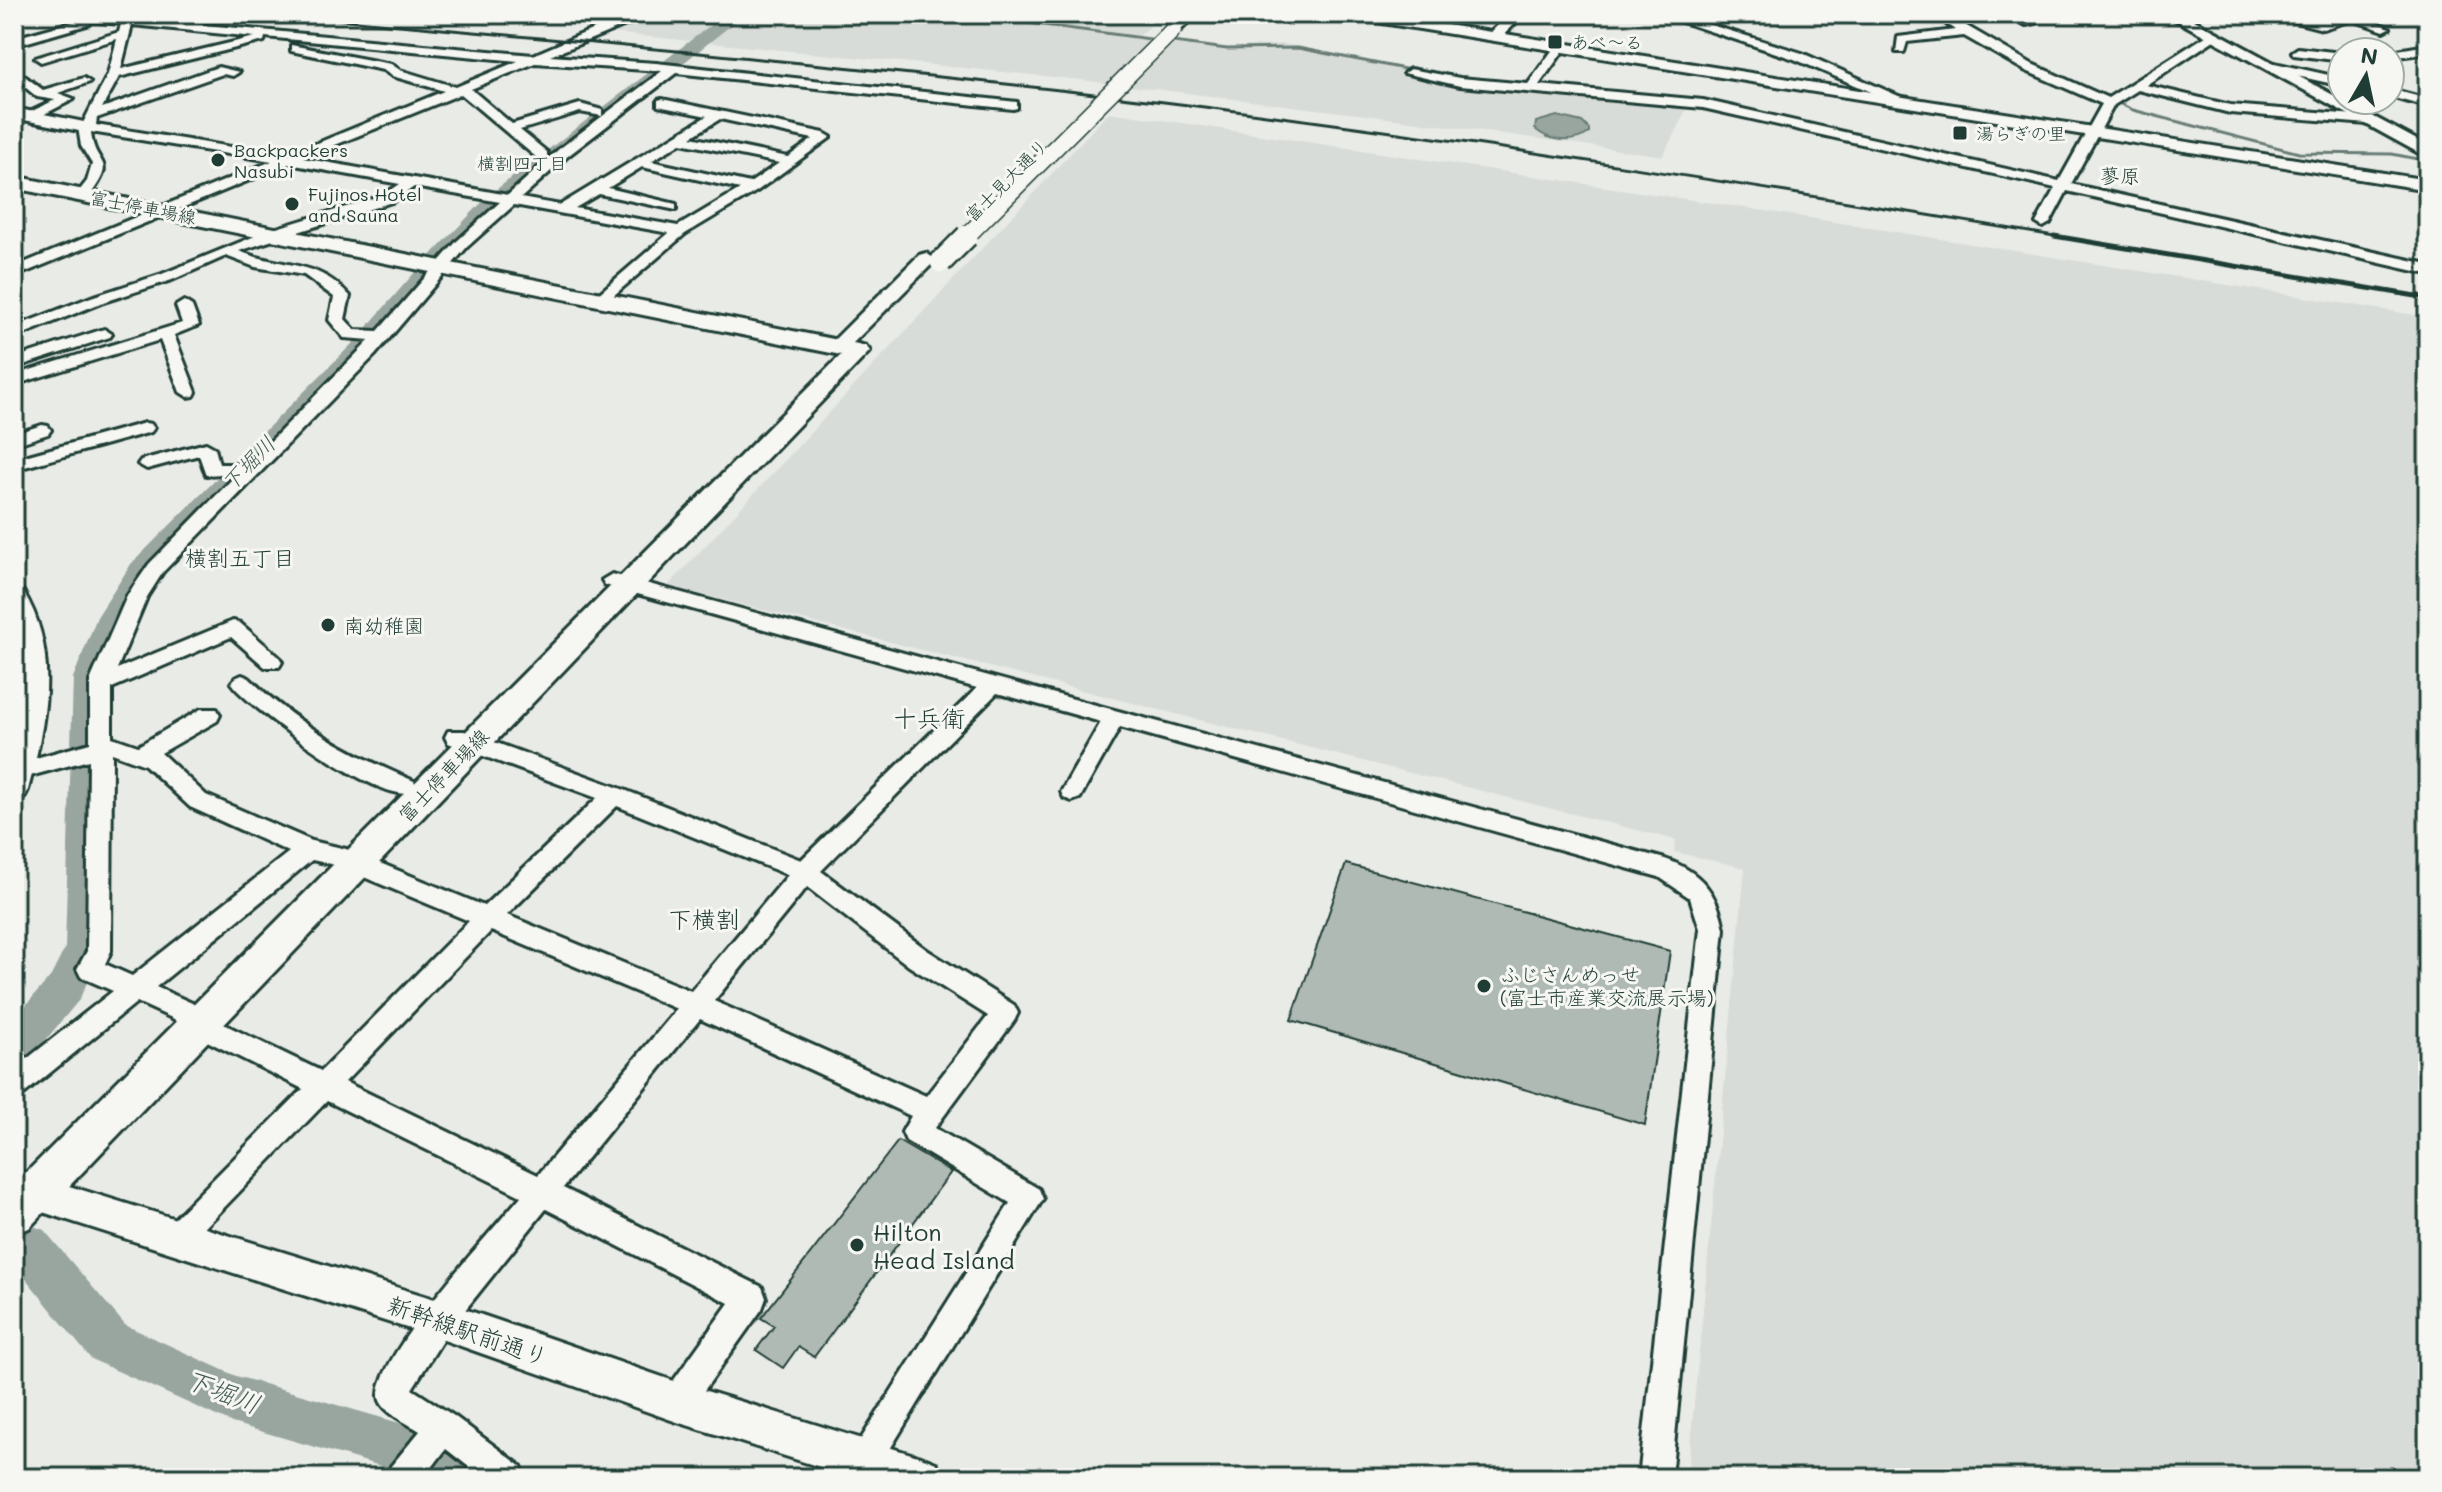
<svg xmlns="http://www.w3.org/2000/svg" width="2442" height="1492" font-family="Mali,'Klee One',sans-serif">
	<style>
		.built { fill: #d8dcd8 }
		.water { fill: #99a6a0; stroke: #687c75; stroke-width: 2 }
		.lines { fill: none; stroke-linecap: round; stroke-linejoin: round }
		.stream { stroke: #687c75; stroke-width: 3 }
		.river { fill: #99a6a0; fill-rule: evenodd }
		.building { fill: #b0bab5; stroke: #1f3d34; stroke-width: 2 }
		.minor-casing { stroke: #1f3d34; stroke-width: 6 }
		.tertiary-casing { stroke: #1f3d34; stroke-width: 6 }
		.secondary-casing { stroke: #1f3d34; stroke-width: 6 }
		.minor { fill: #f6f6f2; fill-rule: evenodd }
		.tertiary { fill: #f6f6f2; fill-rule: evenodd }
		.secondary { fill: #f6f6f2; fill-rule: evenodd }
		.rail-far1 { stroke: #1f3d34; stroke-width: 3 }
		.rail { stroke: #1f3d34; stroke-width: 5 }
		.tertiary-bridge-far1-casing { stroke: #1f3d34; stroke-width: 19; stroke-linecap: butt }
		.tertiary-bridge-casing { stroke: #1f3d34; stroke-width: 26; stroke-linecap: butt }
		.tertiary-bridge-far1 { stroke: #f6f6f2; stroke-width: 16 }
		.tertiary-bridge { stroke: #f6f6f2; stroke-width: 21 }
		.poi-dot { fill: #1f3d34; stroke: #f6f6f2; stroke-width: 3 }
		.labels { text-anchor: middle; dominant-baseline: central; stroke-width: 6; stroke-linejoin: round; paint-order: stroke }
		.far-poi-label { font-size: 18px; fill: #1f3d34; stroke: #f6f6f2; text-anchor: start }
		.far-neighbourhood-label { font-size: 18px; fill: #1f3d34; stroke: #f6f6f2 }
		.far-street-label { font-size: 18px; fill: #1f3d34; stroke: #f6f6f2 }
		.far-quarter-label { font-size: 20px; fill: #1f3d34; stroke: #f6f6f2 }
		.poi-label { font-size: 20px; fill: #1f3d34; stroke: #f6f6f2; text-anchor: start }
		.street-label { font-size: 20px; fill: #1f3d34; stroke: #f6f6f2 }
		.water-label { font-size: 22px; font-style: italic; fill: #445c54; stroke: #f6f6f2 }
		.neighbourhood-label { font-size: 22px; fill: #1f3d34; stroke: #f6f6f2 }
		.quarter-label { font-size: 24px; fill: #1f3d34; stroke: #f6f6f2 }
		.near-poi-label { font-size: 24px; fill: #1f3d34; stroke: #f6f6f2; text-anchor: start }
		.near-street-label { font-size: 24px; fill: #1f3d34; stroke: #f6f6f2 }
		.near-water-label { font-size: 26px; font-style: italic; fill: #445c54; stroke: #f6f6f2 }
	</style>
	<rect width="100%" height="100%" fill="#e9ebe7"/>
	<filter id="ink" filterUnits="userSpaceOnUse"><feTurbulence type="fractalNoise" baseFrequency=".0125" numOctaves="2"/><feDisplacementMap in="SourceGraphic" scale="16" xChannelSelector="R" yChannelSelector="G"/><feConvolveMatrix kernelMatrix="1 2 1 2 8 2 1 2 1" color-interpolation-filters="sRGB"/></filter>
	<g filter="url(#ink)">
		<path class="built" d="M643 14H1164L1138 37 1228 48 1284 44 1462 81 1688 106 1663 156 1373 116 1081 80 601 32Z
			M1109 112 1772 212 2428 317V1478H1687L1745 868 1674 852 1676 840 668 586Z"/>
		<path class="water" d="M1557 116 1582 122 1589 129V133C1573 144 1550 142 1535 129L1536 122Z"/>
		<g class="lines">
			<path class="stream" d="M997 14 1005 20 1227 49 1298 48 1415 71
				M2112 100 2133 110 2299 153 2392 154 2428 161"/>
			<path class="river" d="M725 14H745L505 205 431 282 371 353 153 578 128 617 105 678 103 948 79 1000 28 1061 14 1066V1019L51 976 65 948 73 678 97 617 131 564 353 343 415 272 489 195Z
				M28 1224 44 1230 125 1325 236 1376 431 1432 473 1460 480 1478H411L401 1472 232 1423 91 1359 14 1264V1229Z"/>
		</g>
		<path class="building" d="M1346 864 1670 951 1645 1125 1291 1020Z
			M898 1141 951 1172 814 1357 798 1347 783 1368 756 1350 774 1326 761 1318Z"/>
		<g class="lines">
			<g class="minor-casing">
				<path id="minor" d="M43 14H86L533 55 629 14H642L633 22 550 56 656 63 1017 102V108L1013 109 676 73 569 155 521 198 560 205 707 116 658 106V100L662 99 824 133 831 137 757 191 685 234 606 302H596V296L669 233 514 205 467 247 375 355 163 572 147 597 117 669 233 621 240 623 279 657 282 662 279 667H265L231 637 112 688V737L138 746 201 709H217L220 715 217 721 161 753 206 795 312 841 346 849 484 906 597 798 448 743 445 737 448 731H464L622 789 801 860 977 688 605 585 602 580 612 574 1665 859C1700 871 1718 893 1724 929L1671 1478H1639L1700 929 1690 898 1659 877 1120 727 1080 798 1072 801 1064 798 1061 792 1101 722 997 693 821 871 927 950 1014 1005 1018 1013 1014 1021 935 1128 1039 1189 1043 1199 876 1472 865 1477 854 1472 849 1461 854 1450 1010 1203 906 1141 902 1132 911 1116 700 1019 563 1188 762 1287 766 1298 762 1309 688 1413 677 1418 666 1413 661 1402 666 1391 729 1303 546 1209 449 1330 412 1389 454 1416 521 1466 525 1478H483L446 1449 424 1478H387L391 1466 420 1431C408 1423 380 1412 379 1396 377 1355 492 1231 521 1196L327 1101 185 1248 175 1252 165 1248 160 1238 165 1228 303 1089 189 1032 174 1019 137 1002 24 1094 14 1097V1069L113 991 81 977 77 969 87 951 89 760 19 779 14 778V764L90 743V681L127 596 149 564 238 473 206 475 199 455 147 469 138 464 141 460 206 443 215 448 219 464H248L370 340 344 338 329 320 334 297 304 275 255 267 226 256 172 280 101 303 14 338V327L91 297 162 274 270 230 382 196 400 184 289 164 14 277V267L272 161 91 132C94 169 120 156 88 198H78L76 195 87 181 92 164 81 146 78 127 83 123 108 74 117 39 41 62 35 58 119 32 121 24 91 21 90 24 14 46V38L80 20ZM132 25 255 37 121 69ZM265 37 518 61 456 87 400 70 391 64 291 45V51L383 70 392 76 444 91 286 156 96 125 97 118 223 74 233 76 239 72 218 67 102 108 119 77 264 41ZM535 63 662 71 559 149 508 195 303 158 461 94 537 158H547V152L520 130 580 112 602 116V110L580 104 512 124 471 89ZM720 119 813 139 788 157 691 137ZM681 143 779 163 750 183 651 161ZM642 167 740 189 678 226 575 208 599 194 676 210V204L608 188ZM414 187 500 202 457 241 378 331 355 330 345 319 350 296C316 258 282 269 239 251L392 202ZM112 753 145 765 190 807 289 852 132 976 105 964 111 951ZM617 806 788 875 691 991 507 915ZM312 860 335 865 469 921 321 1071 207 1016 192 1003 156 987ZM807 887 909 966 988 1016 926 1096 714 1001ZM491 931 677 1009 538 1175 345 1082Z
					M1658 14H1675L1802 53 1912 102 1902 105 1794 59Z
					M1932 14H1946L2032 64 2108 98 2209 34H2217V38L2146 85 2230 105 2368 116 2374 120 2368 124 2230 113 2138 90 2114 105 2071 184 2428 264V274L2067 191 2050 223 2043 227 2036 223 2055 188 1703 108 1460 86 1404 73 1410 69 1460 78 1528 84 1556 45 1560 43 1566 47 1539 85 1703 100 2059 181 2102 104 2024 70 1964 36 1907 42 1904 52H1896L1898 37 1955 30Z
					M2006 14H2021L2036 23 2026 25Z
					M2263 14C2293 14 2313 26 2341 17L2338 14H2366L2363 17 2390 28 2384 31 2352 20 2323 29Z
					M2417 14H2428V19Z
					M2428 45V53L2390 58V52H2385Z
					M2298 48 2342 53V61L2294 55 2292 52Z
					M2270 62 2342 78V86L2266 69 2264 66Z
					M14 68 43 90 84 78 90 82 58 93 74 99 33 120 28 119V113L55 100 37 97 14 78Z
					M2390 89 2428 99V107L2390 97Z
					M184 301 192 306 199 325 174 335 196 392 194 396 188 397 180 392 160 340 14 385V375L182 323 176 306Z
					M104 329 112 334 110 337 14 368V358Z
					M145 423 151 424 154 428 151 432 14 470V459Z
					M42 425 48 426 51 430 48 434 14 445V434Z
					M33 661 40 663 43 668 40 673 14 683V668Z
					M242 675 249 678C297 725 353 755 414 781L417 787 414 793C378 804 261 715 235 688L231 683 235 678Z"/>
			</g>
			<g class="tertiary-casing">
				<path id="tertiary" d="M1182 14H1197L1178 33H1168V27Z
					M1344 14H1378L1491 32 1509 14H1524L1505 34 2428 180V190L1351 18Z
					M2165 14H2183L2428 146V158Z
					M14 108 89 123 97 128 89 133 14 118Z
					M926 253 935 259 933 263 845 351H831L828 347 831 343 919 255Z
					M14 589 23 591C61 653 45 724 28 790L24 798 14 801V732L21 668 14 628Z
					M14 1169 438 1300 677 1382 921 1457 936 1463 942 1478H855L677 1422 438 1338 14 1203Z"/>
			</g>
			<g class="secondary-casing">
				<path id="secondary" d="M14 176 858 344 866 346 870 351 29 1228 14 1234V1185L841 355 14 188Z"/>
			</g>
			<use href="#minor" class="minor"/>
			<use href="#tertiary" class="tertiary"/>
			<use href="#secondary" class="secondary"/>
			<path class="rail-far1" d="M233 14 293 20
				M283 14C577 42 871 67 1164 102 1466 139 1766 188 2066 238"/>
			<path class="rail" d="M2054 236 2428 298"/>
			<g class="tertiary-bridge-far1-casing">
				<path id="tertiary-bridge-far1" d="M965 238 1173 30"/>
			</g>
			<g class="tertiary-bridge-casing">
				<path id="tertiary-bridge" d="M941 262 967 236"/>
			</g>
			<use href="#tertiary-bridge-far1" class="tertiary-bridge-far1"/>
			<use href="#tertiary-bridge" class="tertiary-bridge"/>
		</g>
	</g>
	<g class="poi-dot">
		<rect x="1547" y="34" width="16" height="16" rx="4"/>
		<rect x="1952" y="125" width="16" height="16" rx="4"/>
		<circle cx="218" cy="160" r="8"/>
		<circle cx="292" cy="204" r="8"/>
		<circle cx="328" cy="625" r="8"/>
		<circle cx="1484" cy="986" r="8"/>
		<circle cx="857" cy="1245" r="8"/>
	</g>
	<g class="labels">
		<g class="far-poi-label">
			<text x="1571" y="42">あべ〜る</text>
			<text x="1976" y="133">湯らぎの里</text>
			<text x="234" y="150">Backpackers<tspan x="234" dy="21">Nasubi</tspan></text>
			<text x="308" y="194">Fujinos Hotel<tspan x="308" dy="21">and Sauna</tspan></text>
		</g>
		<g class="far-neighbourhood-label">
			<text x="522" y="163">横割四丁目</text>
		</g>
		<g class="far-street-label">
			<text transform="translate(1006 180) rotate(-45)">富士見大通り</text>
			<text transform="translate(143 207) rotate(11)">富士停車場線</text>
		</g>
		<g class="far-quarter-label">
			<text x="2120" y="175">蓼原</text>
		</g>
		<g class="poi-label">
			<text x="344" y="625">南幼稚園</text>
			<text x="1500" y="974">ふじさんめっせ<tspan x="1500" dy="23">(富士市産業交流展示場)</tspan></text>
		</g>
		<g class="street-label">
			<text transform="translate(443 775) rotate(-46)">富士停車場線</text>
		</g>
		<g class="water-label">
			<text transform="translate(248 463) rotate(-46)">下堀川</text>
		</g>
		<g class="neighbourhood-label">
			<text x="240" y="557">横割五丁目</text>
		</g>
		<g class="quarter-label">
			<text x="929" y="717">十兵衛</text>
			<text x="704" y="918">下横割</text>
		</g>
		<g class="near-poi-label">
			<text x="873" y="1231">Hilton<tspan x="873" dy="28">Head Island</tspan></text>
		</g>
		<g class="near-street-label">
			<text transform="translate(468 1330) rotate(19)">新幹線駅前通り</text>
		</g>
		<g class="near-water-label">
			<text transform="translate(223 1391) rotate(21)">下堀川</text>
		</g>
	</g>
	<rect width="2442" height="1492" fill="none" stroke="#f6f6f2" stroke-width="48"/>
	<rect x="24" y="24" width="2394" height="1444" fill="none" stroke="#1f3d34" stroke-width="3" filter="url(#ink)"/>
	<g transform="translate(2366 76) rotate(9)"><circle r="38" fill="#f6f6f2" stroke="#a0aca6" stroke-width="2"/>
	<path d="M0-6L14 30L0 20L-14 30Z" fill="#1f3d34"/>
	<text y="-12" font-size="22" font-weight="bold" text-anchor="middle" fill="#1f3d34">N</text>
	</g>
</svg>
